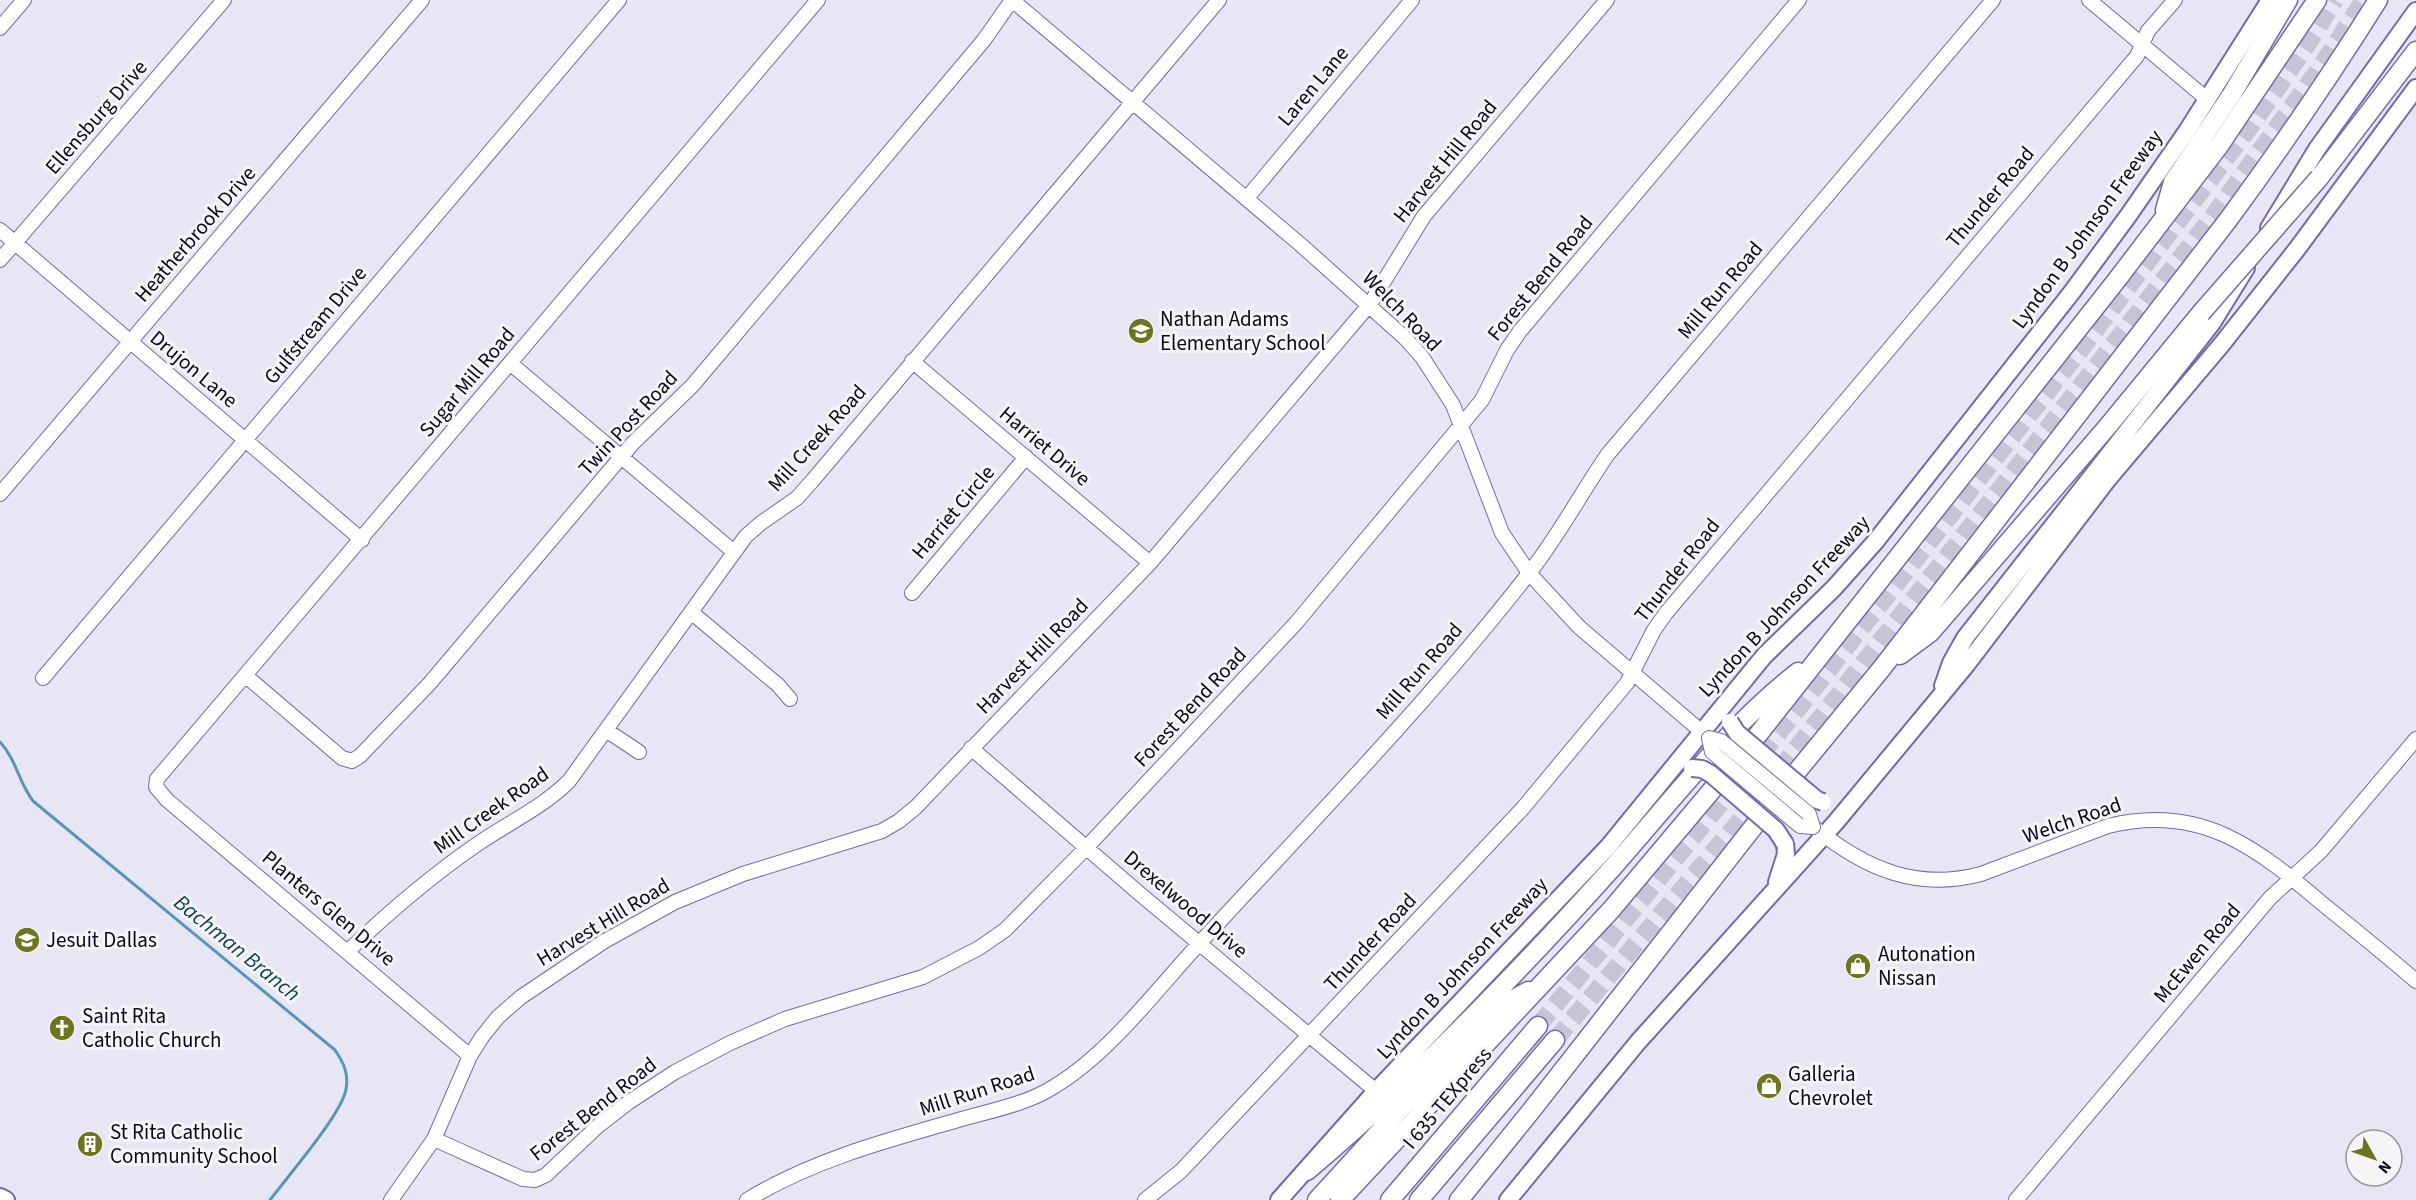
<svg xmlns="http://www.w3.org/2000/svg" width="2416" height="1200" font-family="'Source Sans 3',sans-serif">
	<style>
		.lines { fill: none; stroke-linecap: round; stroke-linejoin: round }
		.stream { stroke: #5895b7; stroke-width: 3 }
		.highway-tunnel { stroke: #c7c4d5; stroke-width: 18; stroke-dasharray: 18 9; stroke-linecap: butt }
		.minor-casing { stroke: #7867ad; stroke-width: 16 }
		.major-casing { stroke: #7867ad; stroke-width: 20 }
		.highway-casing { stroke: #7867ad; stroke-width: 21 }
		.minor { stroke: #fff; stroke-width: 14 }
		.major { stroke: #fff; stroke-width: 16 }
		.highway { stroke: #fff; stroke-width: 18 }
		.minor-bridge-casing { stroke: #7867ad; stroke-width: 16; stroke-linecap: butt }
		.major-bridge-casing { stroke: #7867ad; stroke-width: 20; stroke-linecap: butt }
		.highway-bridge-casing { stroke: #7867ad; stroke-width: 21; stroke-linecap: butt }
		.minor-bridge { stroke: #fff; stroke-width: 14 }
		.major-bridge { stroke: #fff; stroke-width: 16 }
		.highway-bridge { stroke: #fff; stroke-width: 18 }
		.labels { text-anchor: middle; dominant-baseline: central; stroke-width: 6; stroke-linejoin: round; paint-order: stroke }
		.street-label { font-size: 21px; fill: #0d061f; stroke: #f5f5f5 }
		.poi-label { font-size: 21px; fill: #0d061f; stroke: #f5f5f5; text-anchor: start }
		.water-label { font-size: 22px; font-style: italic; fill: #083e56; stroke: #f5f5f5 }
	</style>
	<rect width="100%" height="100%" fill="#e8e6f5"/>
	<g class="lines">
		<path class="stream" d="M0 742C16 759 19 783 33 801L335 1050C343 1062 349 1073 346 1089 342 1114 288 1176 270 1200"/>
		<path class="highway-tunnel" d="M1538 1026 1793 715 2081 349 2253 123 2307 45 2335 0
			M1555 1040 1737 824 2098 364 2216 212 2324 62 2364 0"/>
		<g class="minor-casing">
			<path id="minor" d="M1012 0 1301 245 1405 338 1422 357 1453 405 1502 533 1529 573 1579 627 1709 738
				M2089 0 2208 100
				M0 28 24 0
				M1247 198 1412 0
				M0 230 362 540
				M0 260 224 0
				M912 361 1150 563
				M510 363 734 552
				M0 494 422 0
				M912 593 1026 457
				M691 612 778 685 790 699
				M246 676 342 758 352 761 360 756 430 683 633 443 692 386 984 40 1012 0
				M43 678 619 0
				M606 730 639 752
				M971 748 1140 894 1376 1091
				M1816 829C1866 869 1917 891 1981 874L2108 826C2201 803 2257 848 2324 905 2355 930 2386 955 2416 981
				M348 951C389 912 432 875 479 843 510 822 543 807 569 781L746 536 761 523 797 498 813 480 1219 0
				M470 1056 167 800 156 787 157 779 818 0
				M434 1139 523 1179 535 1180 546 1175 598 1126 629 1102 675 1072 730 1043 785 1019 923 977 979 948 1005 930 1086 848 1296 623 1482 400 1507 350 1520 331 1799 0
				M391 1200 434 1139 470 1056 482 1037 498 1017 521 997 603 942 675 902 743 874 882 831 899 821 916 807 1150 563 1370 304 1424 216 1607 0
				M747 1200C811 1161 884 1141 955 1121 988 1111 1026 1105 1055 1086 1113 1051 1162 982 1209 933 1318 815 1431 699 1530 572 1559 535 1581 493 1608 454L1993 0
				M1145 1200 1181 1171 1523 808 1627 683 1654 630 1666 613 2137 56 2148 31 2175 0
				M2016 1200 2270 898 2321 851 2416 739"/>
		</g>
		<g class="major-casing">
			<path id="major" d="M2269 228 2317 149 2416 11
				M1943 686 1951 663 1965 638 2212 323 2246 268
				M1777 882 1786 854 1785 844
				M0 1197 6 1200
				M1279 1200 1376 1091 1608 847 1764 656 1834 588 1875 542 2072 292 2128 216 2187 131 2270 0
				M1508 1200 1638 1042 1836 822 1967 664 2108 479 2222 344 2297 249 2416 88"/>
		</g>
		<g class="highway-casing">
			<path id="highway" d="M2319 178 2416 51
				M2165 210 2173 182 2232 94 2288 0
				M1900 655 1931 632 2108 426 2201 313
				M1307 1171C1417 1078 1518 973 1614 866 1673 799 1728 727 1798 672
				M1317 1200 1401 1108 1500 1007 1528 991
				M1340 1200 1611 910 1749 746 2116 281 2219 146 2317 0
				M1390 1200 1538 1026
				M1419 1200 1555 1040
				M1459 1200 1531 1111 1790 780 1882 668 2228 220C2281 148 2331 75 2378 0"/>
		</g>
		<use href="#minor" class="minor"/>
		<use href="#major" class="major"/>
		<use href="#highway" class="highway"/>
		<g class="minor-bridge-casing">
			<path id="minor-bridge" d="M1709 738 1721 741 1809 814 1813 827 1800 826 1712 752Z"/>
		</g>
		<g class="major-bridge-casing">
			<path id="major-bridge" d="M1730 722 1737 733 1817 800 1823 802
				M1692 768 1702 769 1711 774 1776 830 1785 844"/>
		</g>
		<g class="highway-bridge-casing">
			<path id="highway-bridge" d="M2201 313 2319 178"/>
		</g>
		<use href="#minor-bridge" class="minor-bridge"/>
		<use href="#major-bridge" class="major-bridge"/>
		<use href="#highway-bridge" class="highway-bridge"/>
	</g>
	<defs>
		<g id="school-disc" transform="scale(1.35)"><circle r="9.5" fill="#6e751e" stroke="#f5f5f5"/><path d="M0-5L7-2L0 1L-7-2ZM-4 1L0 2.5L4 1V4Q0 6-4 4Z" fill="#fff"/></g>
		<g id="shop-disc" transform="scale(1.35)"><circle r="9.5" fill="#6e751e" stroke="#f5f5f5"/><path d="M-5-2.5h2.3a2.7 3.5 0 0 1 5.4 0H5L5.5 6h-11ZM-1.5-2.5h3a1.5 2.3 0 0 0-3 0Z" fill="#fff"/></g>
		<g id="church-disc" transform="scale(1.35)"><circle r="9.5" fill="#6e751e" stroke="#f5f5f5"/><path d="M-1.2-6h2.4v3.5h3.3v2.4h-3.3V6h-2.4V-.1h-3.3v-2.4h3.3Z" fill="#fff"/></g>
		<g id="building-disc" transform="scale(1.35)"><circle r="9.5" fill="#6e751e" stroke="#f5f5f5"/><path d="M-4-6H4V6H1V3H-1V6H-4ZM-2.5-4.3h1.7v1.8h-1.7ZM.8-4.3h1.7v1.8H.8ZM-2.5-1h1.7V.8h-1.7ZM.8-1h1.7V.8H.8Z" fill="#fff"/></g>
	</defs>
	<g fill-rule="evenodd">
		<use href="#school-disc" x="1141" y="331"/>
		<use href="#school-disc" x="27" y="940"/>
		<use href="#shop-disc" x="1858" y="966"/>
		<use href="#church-disc" x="62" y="1028"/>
		<use href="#shop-disc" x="1769" y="1086"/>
		<use href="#building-disc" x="90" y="1144"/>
	</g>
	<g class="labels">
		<g class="street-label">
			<text transform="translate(1313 86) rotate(-50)">Laren Lane</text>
			<text transform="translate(96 117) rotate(-49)">Ellensburg Drive</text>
			<text transform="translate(1445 161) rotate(-51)">Harvest Hill Road</text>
			<text transform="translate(1990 197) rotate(-50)">Thunder Road</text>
			<text transform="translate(2087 229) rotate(-54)">Lyndon B Johnson Freeway</text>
			<text transform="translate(195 234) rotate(-49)">Heatherbrook Drive</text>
			<text transform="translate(1540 278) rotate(-51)">Forest Bend Road</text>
			<text transform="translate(1720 290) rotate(-50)">Mill Run Road</text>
			<text transform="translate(1402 311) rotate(46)">Welch Road</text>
			<text transform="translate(315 325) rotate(-50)">Gulfstream Drive</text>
			<text transform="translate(194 369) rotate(40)">Drujon Lane</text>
			<text transform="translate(467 382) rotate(-50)">Sugar Mill Road</text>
			<text transform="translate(628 423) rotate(-47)">Twin Post Road</text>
			<text transform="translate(817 438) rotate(-48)">Mill Creek Road</text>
			<text transform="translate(1045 446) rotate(40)">Harriet Drive</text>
			<text transform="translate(953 512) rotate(-50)">Harriet Circle</text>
			<text transform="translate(1677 570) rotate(-52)">Thunder Road</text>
			<text transform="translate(1784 606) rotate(-47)">Lyndon B Johnson Freeway</text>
			<text transform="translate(1032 656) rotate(-46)">Harvest Hill Road</text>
			<text transform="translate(1419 671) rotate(-49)">Mill Run Road</text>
			<text transform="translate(1190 707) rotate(-47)">Forest Bend Road</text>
			<text transform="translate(491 810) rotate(-35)">Mill Creek Road</text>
			<text transform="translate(2072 820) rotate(-19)">Welch Road</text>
			<text transform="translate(1186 904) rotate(40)">Drexelwood Drive</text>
			<text transform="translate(329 908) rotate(40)">Planters Glen Drive</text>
			<text transform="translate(603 922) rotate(-31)">Harvest Hill Road</text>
			<text transform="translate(1370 942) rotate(-47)">Thunder Road</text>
			<text transform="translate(2197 953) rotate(-50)">McEwen Road</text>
			<text transform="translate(1462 968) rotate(-47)">Lyndon B Johnson Freeway</text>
			<text transform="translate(977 1091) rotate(-18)">Mill Run Road</text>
			<text transform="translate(1447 1098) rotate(-50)">I 635 TEXpress</text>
			<text transform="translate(593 1109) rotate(-38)">Forest Bend Road</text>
		</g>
		<g class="poi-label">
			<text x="1160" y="319">Nathan Adams<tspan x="1160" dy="24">Elementary School</tspan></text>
			<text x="46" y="940">Jesuit Dallas</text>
			<text x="1878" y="954">Autonation<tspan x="1878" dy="24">Nissan</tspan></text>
			<text x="82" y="1016">Saint Rita<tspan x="82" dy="24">Catholic Church</tspan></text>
			<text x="1788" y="1074">Galleria<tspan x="1788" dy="24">Chevrolet</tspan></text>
			<text x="110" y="1132">St Rita Catholic<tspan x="110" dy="24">Community School</tspan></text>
		</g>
		<g class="water-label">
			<text transform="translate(237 948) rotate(39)">Bachman Branch</text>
		</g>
	</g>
	<g transform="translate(2374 1158) rotate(130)"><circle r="28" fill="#f5f5f5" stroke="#98959f" stroke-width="1.5"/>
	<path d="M0-4.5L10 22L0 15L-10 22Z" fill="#6e751e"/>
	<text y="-9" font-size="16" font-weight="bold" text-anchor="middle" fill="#0d061f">N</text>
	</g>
</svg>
